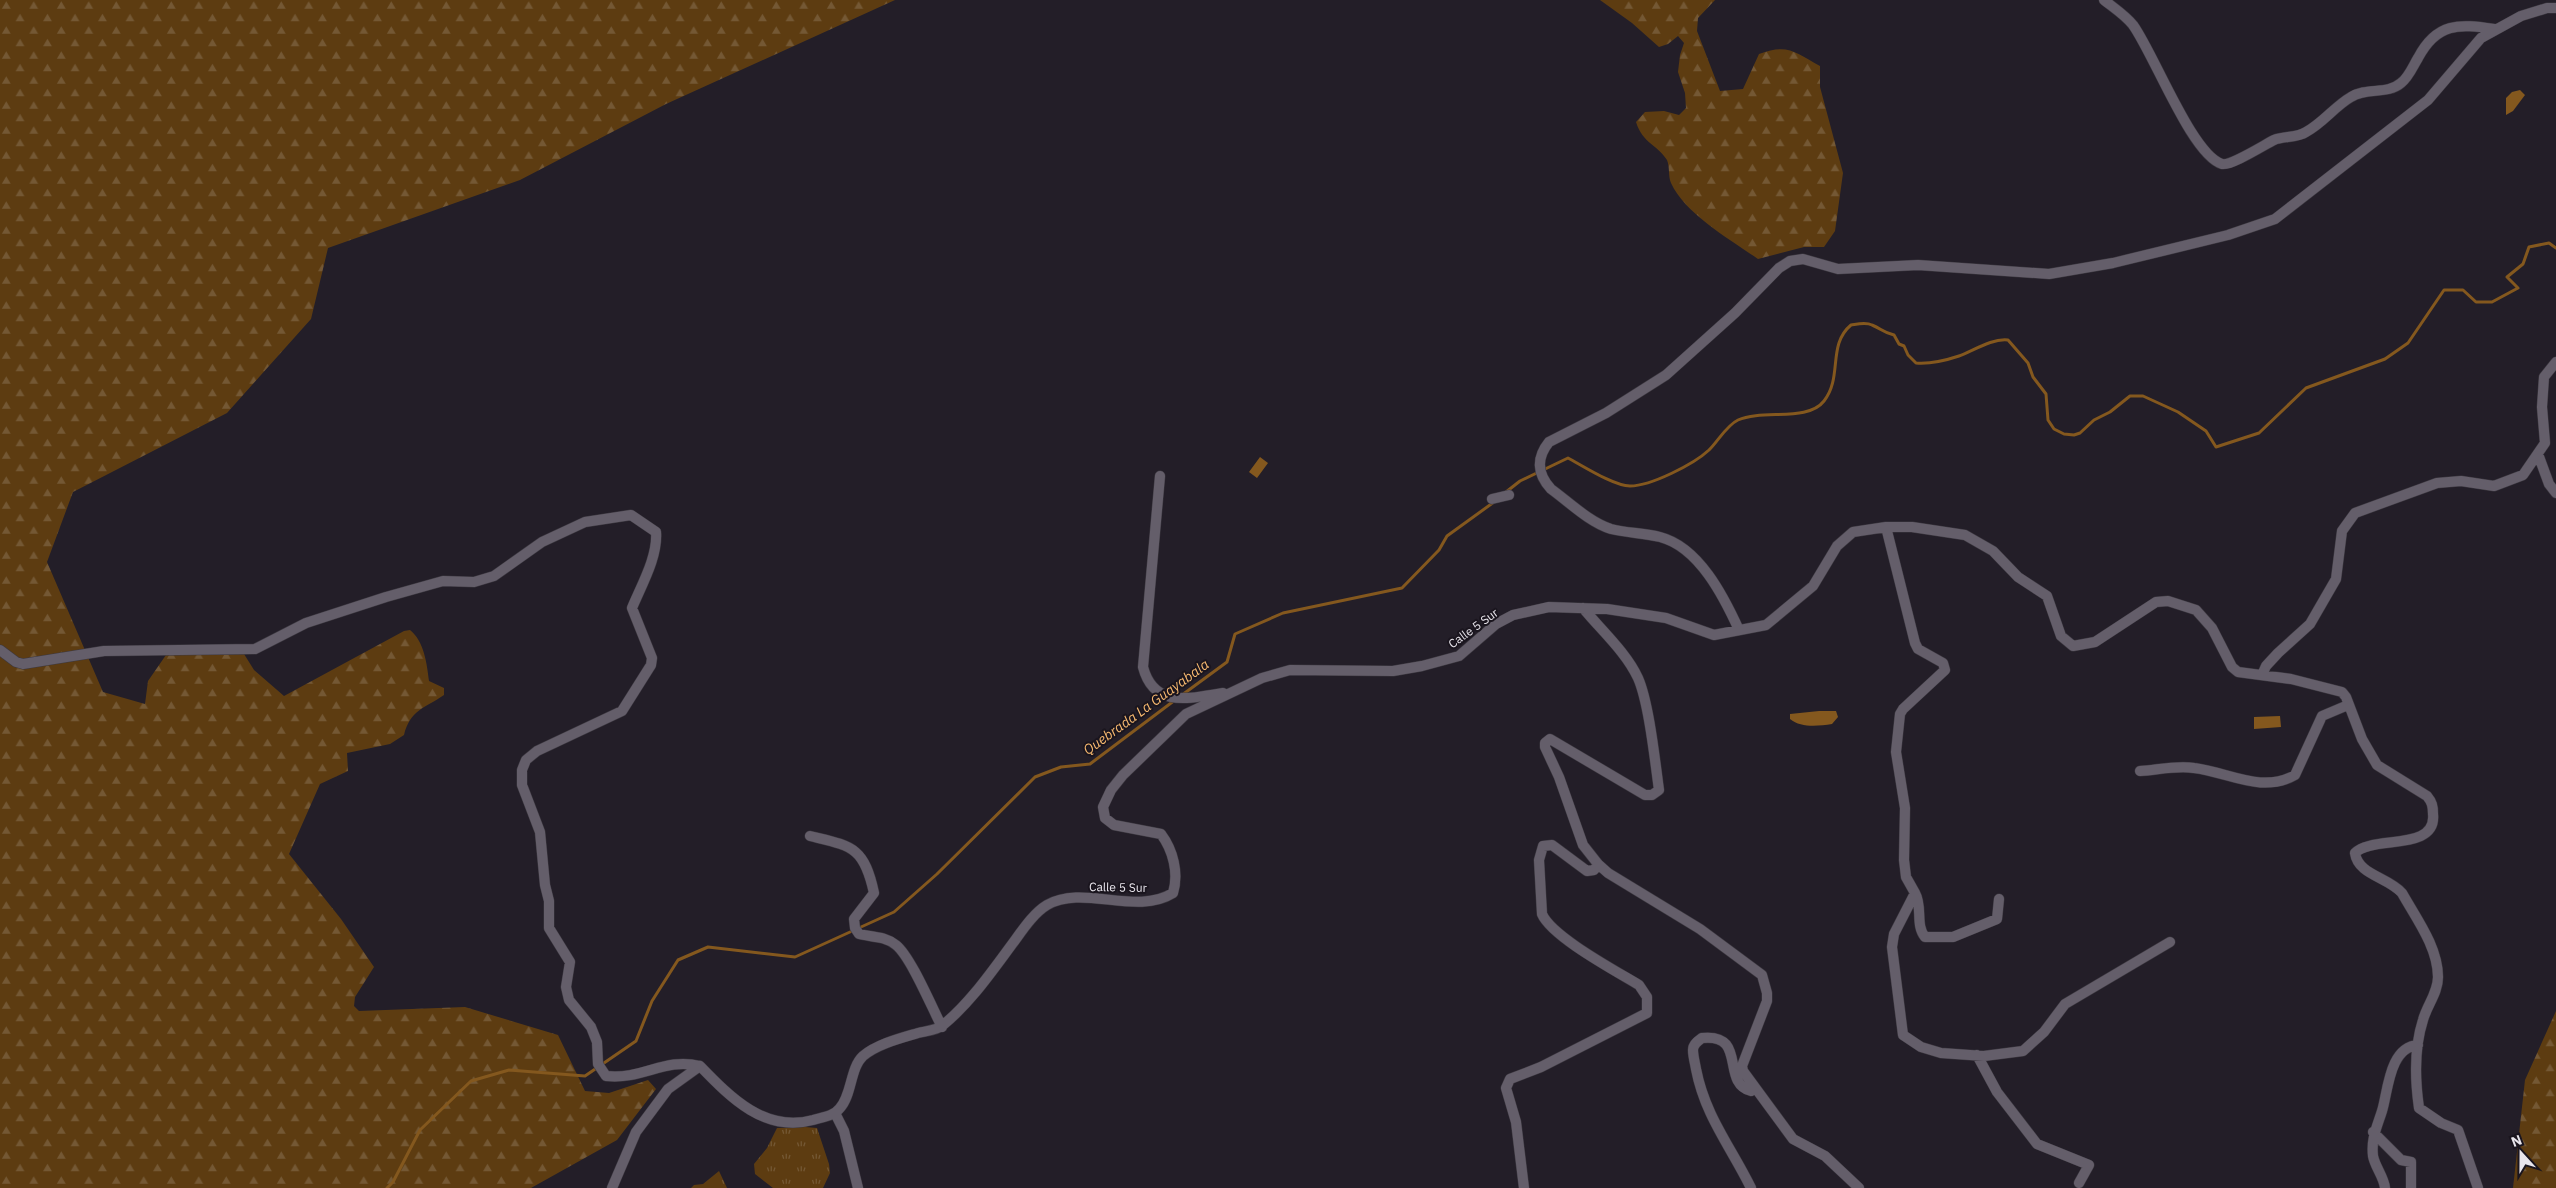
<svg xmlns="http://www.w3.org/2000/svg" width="2556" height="1188" font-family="'IBM Plex Sans',sans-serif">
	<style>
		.grass { fill: url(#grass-tufts) }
		.forest { fill: url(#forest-firs) }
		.water { fill: #84581e }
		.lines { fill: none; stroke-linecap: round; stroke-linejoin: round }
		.stream { stroke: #84581e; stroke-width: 3 }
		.street-casing { stroke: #3d3941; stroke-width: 11 }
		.street { stroke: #645e6a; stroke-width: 10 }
		.labels { text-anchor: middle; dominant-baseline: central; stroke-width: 4; stroke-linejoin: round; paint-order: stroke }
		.street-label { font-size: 12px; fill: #e8e5ec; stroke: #1a151e }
		.water-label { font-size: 14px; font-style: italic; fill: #f8ba70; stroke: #1a151e }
	</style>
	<defs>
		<pattern id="grass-tufts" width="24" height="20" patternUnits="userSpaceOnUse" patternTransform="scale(1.25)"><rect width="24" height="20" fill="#5d3c11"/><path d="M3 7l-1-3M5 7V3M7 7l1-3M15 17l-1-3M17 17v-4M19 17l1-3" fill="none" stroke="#745834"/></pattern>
		<pattern id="forest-firs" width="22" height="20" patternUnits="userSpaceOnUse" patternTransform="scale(1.25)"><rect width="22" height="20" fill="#5d3c11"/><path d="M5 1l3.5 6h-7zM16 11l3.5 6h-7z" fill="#745834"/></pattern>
	</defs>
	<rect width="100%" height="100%" fill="#231e28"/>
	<path class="grass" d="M805 1127 817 1128 829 1164 830 1173 823 1188H773L755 1174 754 1164 767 1148 777 1128Z
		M719 1171 727 1188H691L694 1185 703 1184Z"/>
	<path class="forest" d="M0 0H895L666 104 520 180 328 248 311 319 227 413 73 492 47 562 103 692 145 704 148 681 166 655 244 654 254 670 284 696 404 631 410 630C424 641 427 664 429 681L444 688V695C425 708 410 710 404 735L390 744 347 753 348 771 320 784 289 854 341 919 374 967 355 997 354 1006 359 1011 465 1007 558 1035 585 1091 609 1093 648 1080 656 1089 617 1140 531 1188H0Z
		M1600 0H1715L1698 18 1697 31 1720 91 1743 89 1759 54C1788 43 1796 53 1820 66V87L1843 173 1835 231 1824 247H1804L1758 259C1731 240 1685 214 1671 183 1668 176 1670 167 1667 160 1657 144 1643 144 1636 122L1645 112 1664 111 1679 115 1686 108 1685 93 1678 72 1680 55 1684 43 1678 36 1668 44 1659 47 1632 23Z
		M2556 1011V1188H2513L2525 1080Z"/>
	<path class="water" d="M2520 90 2525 95 2513 111 2506 115V98L2512 92Z
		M1260 457 1268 463 1257 478 1249 472Z
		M1819 711H1836L1838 717 1832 724C1818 726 1801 728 1790 719V714Z
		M2280 716 2281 727 2254 729V717Z"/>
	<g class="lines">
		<path class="stream" d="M1506 492 1520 481 1568 458C1583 466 1614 486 1630 486 1651 486 1694 464 1709 450 1718 441 1727 425 1738 420 1763 409 1808 422 1824 401 1843 377 1827 345 1851 325 1858 324 1866 322 1872 325 1882 329 1882 332 1894 335L1899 344 1904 346 1908 355 1916 363C1929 364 1947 360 1959 356 1973 351 1992 338 2008 340L2028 363 2033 377 2046 394 2048 420 2054 429 2064 434 2074 435 2080 433 2094 420 2110 412 2130 396H2143L2178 412 2206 431 2216 447 2259 433 2306 388 2385 359 2408 343 2444 290H2463L2476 302H2492L2518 288 2507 277 2523 264 2529 247 2549 243 2556 248
			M1182 695 1227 662 1235 634 1283 613 1402 588 1439 550 1447 536 1494 502
			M387 1188 393 1182 420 1130 471 1081 509 1070 585 1076 636 1041 652 1001 678 960 708 947 795 957 894 912 937 874 1035 777 1061 767 1090 764 1175 700"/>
		<g class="street-casing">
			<path id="street" d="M2104 0C2114 8 2125 15 2133 25 2154 54 2192 155 2222 164 2231 166 2264 145 2274 140 2284 136 2297 138 2306 132 2323 123 2335 106 2351 97 2367 87 2387 95 2401 83 2409 77 2413 66 2418 58 2437 22 2459 24 2494 29
				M2538 454 2549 484 2556 493
				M1160 476 1143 667C1154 709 1190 698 1223 693
				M1492 499 1509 495
				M1886 527 1915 643 1918 649 1943 663 1945 670 1903 709 1900 714 1896 752 1905 808 1904 860 1906 877 1915 893 1894 934 1892 947 1903 1035 1921 1047 1941 1053 1984 1056 2023 1051 2044 1032 2065 1004 2170 942
				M1583 608C1601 630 1626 652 1638 678 1649 703 1655 761 1659 790L1652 795H1645L1550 739 1545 743V747L1559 777 1583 845 1598 864 1608 873 1700 929 1762 975 1767 993V1001L1742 1066 1743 1071 1793 1139 1825 1156 1859 1188
				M1739 630C1724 597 1699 547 1660 537 1644 533 1627 533 1611 529 1589 522 1569 502 1551 489 1537 474 1536 458 1549 442L1606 413 1666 375 1735 313 1779 268 1790 261 1803 259 1838 269 1918 265 2049 274 2113 263 2228 235 2275 219 2428 100 2481 38 2521 16 2547 8H2556
				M0 650 16 662 23 664 104 651 255 649 306 623 386 597 443 581 474 582 494 576 542 542 585 522 631 515 656 532C658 557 641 586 632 608L652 658 651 665 622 711 537 751 526 760 522 770V785L540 832 545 885 549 901V928L570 962 566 987 569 1000 591 1027 597 1042 598 1064 606 1076C644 1080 664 1057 700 1066
				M2262 675 2266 666 2278 653 2310 624 2336 579 2342 531 2355 513 2437 483 2461 481 2494 486 2523 475 2545 443 2542 407 2544 377 2556 362
				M2140 771C2157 770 2177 765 2194 768 2228 772 2262 794 2295 775L2322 716 2348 705
				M810 836C851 846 864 846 874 893L854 919 855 928 859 934C871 937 885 936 896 945 911 957 932 1008 942 1027
				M1915 893C1923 907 1915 925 1925 937H1953L1997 919 1999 899
				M1977 1055 1997 1092 2037 1144 2089 1165 2079 1183
				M835 1113 844 1131 858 1188
				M2373 1132 2401 1160 2411 1162V1188
				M612 1188 636 1132 668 1089 700 1066C731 1098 765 1133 813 1120 823 1117 834 1116 840 1108 852 1095 850 1068 863 1056 877 1044 901 1038 918 1033 926 1031 938 1030 943 1025 969 1004 990 974 1010 947 1020 934 1032 914 1047 905 1083 884 1136 916 1173 893 1179 873 1173 850 1161 834L1114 825 1105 818 1103 807 1111 790 1123 775 1186 714 1262 678 1290 670 1393 671 1422 666 1459 656 1496 624 1513 615 1549 607 1607 609 1666 618 1714 635 1766 625 1813 586 1837 546 1853 532 1886 527H1912L1965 535 1993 551 2018 577 2047 596 2061 636 2073 646 2095 642 2156 602 2168 601 2196 610 2212 628 2232 667 2238 672 2291 679 2342 692 2346 697 2362 739 2377 765 2427 796C2432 802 2433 806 2433 814 2437 852 2372 835 2355 853 2358 875 2388 877 2402 893 2416 918 2438 947 2438 977 2438 993 2427 1005 2423 1020 2414 1048 2415 1080 2419 1108L2441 1123 2458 1130 2478 1188
				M1524 1188 1516 1122 1506 1088 1510 1079 1541 1067 1647 1013V997L1639 985C1616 971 1552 937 1542 914L1539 860 1543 846 1552 845 1587 871 1594 870 1598 864
				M1751 1188C1731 1147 1705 1116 1696 1069 1695 1063 1693 1056 1693 1050 1693 1044 1698 1041 1702 1038 1748 1033 1720 1083 1751 1091L1754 1089
				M2385 1188C2384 1177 2375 1167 2373 1156 2371 1138 2377 1127 2382 1111 2388 1092 2389 1047 2418 1045"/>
		</g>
		<use href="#street" class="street"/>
	</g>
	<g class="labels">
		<g class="street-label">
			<text transform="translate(1473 628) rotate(-36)">Calle 5 Sur</text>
			<text transform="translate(1118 887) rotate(1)">Calle 5 Sur</text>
		</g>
		<g class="water-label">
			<text transform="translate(1146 707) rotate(-36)">Quebrada La Guayabala</text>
		</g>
	</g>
	<g transform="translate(2521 1153) rotate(339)" stroke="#1a151e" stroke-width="4" paint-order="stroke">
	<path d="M0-4L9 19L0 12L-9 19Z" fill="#e8e5ec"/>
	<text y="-8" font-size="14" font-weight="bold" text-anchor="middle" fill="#e8e5ec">N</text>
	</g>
</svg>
